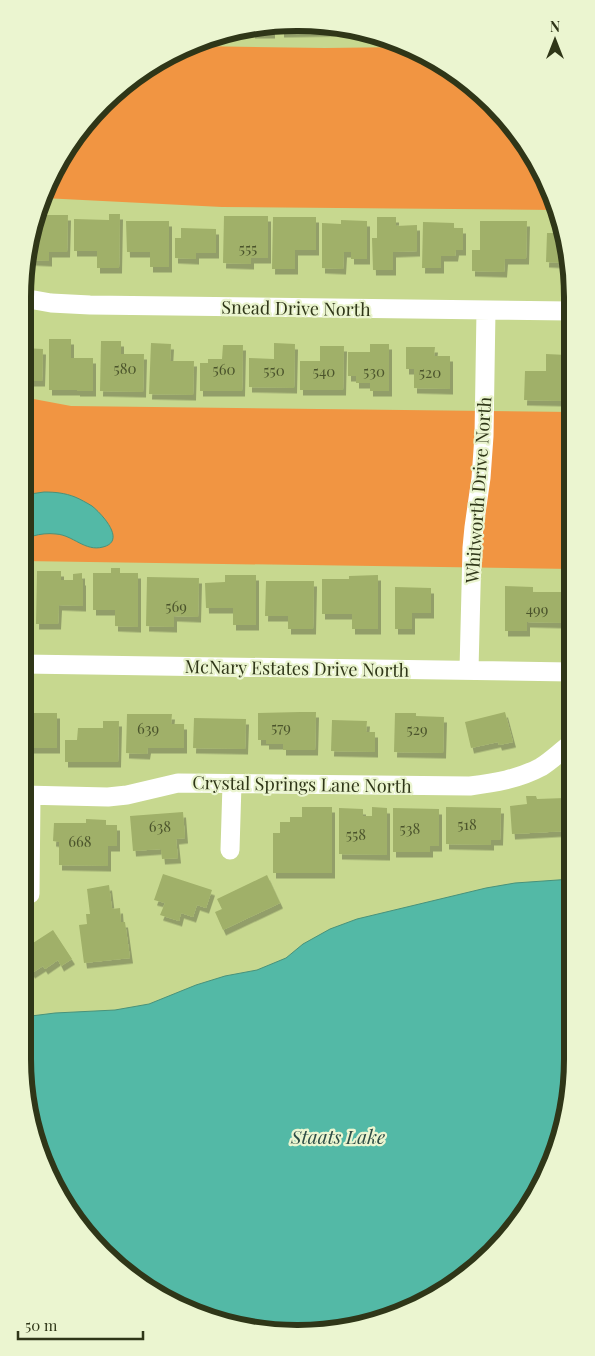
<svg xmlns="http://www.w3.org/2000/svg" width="595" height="1356" font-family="'Playfair Display',serif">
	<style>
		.green { fill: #f19542 }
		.water { fill: #53b9a6; stroke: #48927b }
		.building { fill: #a0b069; filter: url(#shadow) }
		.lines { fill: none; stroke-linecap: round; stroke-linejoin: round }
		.minor { stroke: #fff; stroke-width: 19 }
		.labels { text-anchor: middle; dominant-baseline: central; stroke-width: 4.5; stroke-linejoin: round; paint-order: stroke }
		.number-label { font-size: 15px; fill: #4b542c }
		.street-label { font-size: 18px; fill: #2f3618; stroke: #ebf5d0 }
		.water-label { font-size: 19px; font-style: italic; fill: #2e4d46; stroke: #ebf5d0 }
		.rim { fill: none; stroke: #2f3618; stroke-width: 6 }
	</style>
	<defs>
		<filter id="shadow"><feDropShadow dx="3" dy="5.5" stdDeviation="0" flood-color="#0004"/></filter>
	</defs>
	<rect width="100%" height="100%" fill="#c7d88f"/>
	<path class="green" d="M193 46 325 48 405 47 451 69 515 130 551 192 556 210 222 207 43 198 91 116 176 51Z
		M23 397 71 406 571 412V569L23 561Z"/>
	<path class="water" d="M44 492C55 492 65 493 75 497 80 499 87 503 92 506 102 514 127 541 103 547 85 552 73 535 56 534 48 533 40 534 33 536V537L25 538V539L23 540V495Z
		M572 879V1058L558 1147 504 1240 435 1297 351 1328H244L160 1297 91 1240 37 1147 23 1058V1017L55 1013 115 1010 149 1004 196 985 225 976 257 970 286 958 303 944 330 929 357 919 486 888 515 883Z"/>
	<path class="building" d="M281 23 333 30V31L281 32Z
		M272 25V33H252V31Z
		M109 214H120L119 268H97V251H74V219L109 220Z
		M36 215H68L67 252H49V261L29 260Z
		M224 216H268V258H251V264L223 263Z
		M273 217H316V250H295V269H272Z
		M377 217H396V226L417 225V251L393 252V270H373L372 238H377Z
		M341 220 367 221V259H351V252H344L343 269 322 268V223L341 224Z
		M126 221H169V267H150V252H127Z
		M480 221H527L526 259H505L504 272 472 271V250H480Z
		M423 222 454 223V228H463V250H456L455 256H441V268H422Z
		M181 228 216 229V253H196V259L175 258V238H181Z
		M547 233H562L570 261V272H562L563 263 546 262Z
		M49 339H71V358H93V391H77V390H49Z
		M101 341H121V354H144L143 392 100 391Z
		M151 343 171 344 170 361H194L193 395 149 394Z
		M274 343 295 344 294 388 249 387V358L274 359Z
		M370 344H389V391H370V383H356V376H348V352H370Z
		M223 345H243L242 391H200V363H208V359H222Z
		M320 346H344L343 390H300V361H320Z
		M406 347H435L434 356H450V389L414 388V369H406Z
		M23 348 43 349 42 381H23Z
		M546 354 567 355 566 401 524 400 525 371H546Z
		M111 568H120V573H138V627L115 626V610H93V573H111Z
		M37 571H61V580H73V574L82 573V580H83V606L59 605 58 624H36Z
		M23 574H26V610H23Z
		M225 575H256V625H233V608H206L205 583 225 582Z
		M378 575V629H352V614H322V579H349V576Z
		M147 577 199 578 198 617 174 616V627L146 626Z
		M266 581H314L313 629H288V616H265Z
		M505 586 533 587V592H566L565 623 527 622V631H505Z
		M395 587 431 588V613H412V629H395Z
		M300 712H316L315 750H283V744H266V740H258V713Z
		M505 712 513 742 499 745 498 742 471 748 465 722Z
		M23 713H57V748H31V763H23Z
		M395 713H416V716L444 717 443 753 394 752Z
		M127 714H172L171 724H184V748H148L147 754 126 753Z
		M194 718 246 719 245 749 193 748Z
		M332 720 367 721 366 732H375V752L331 751Z
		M103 721H119L118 762H65V740H77L78 728H103Z
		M526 796H536L537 799 565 798 567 831 512 834 510 806 527 804Z
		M302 807H332V873H273V833H280V822H290V817H302Z
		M372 807 387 808V855L339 854V808L363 809V816H372Z
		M446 807 501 808 500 840H491V845L446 844Z
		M393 808 439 809V846H430V852H393Z
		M183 812 185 838 176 839 178 858 162 859 161 849 133 851 130 816Z
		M86 819 106 820V825H117V846H108V866L59 865V842L53 841 54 823H86Z
		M163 874 212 890 206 908 197 905 193 917 181 913 179 921 160 915 165 903 154 900Z
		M267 875 280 903 223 930 215 912 222 909 217 899Z
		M109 885 112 909 120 908 121 922H125L130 958 84 963 79 925 87 924 86 914H90L87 889Z
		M53 930 72 959 61 966 58 960 45 969 43 966 32 973 26 963 23 965V938L27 935 33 943Z"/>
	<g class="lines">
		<path class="minor" d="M23 298 51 303 90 305 570 311
			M23 664 571 672
			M469 670 472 548 474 527 481 478 484 436 486 310
			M23 795 108 797 127 795 178 783 470 786C494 783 519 779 541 767 551 761 561 751 572 743
			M230 850 232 784
			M30 894 31 796"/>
	</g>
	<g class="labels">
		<g class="number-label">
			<text x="248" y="248">555</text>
			<text x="125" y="368">580</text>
			<text x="224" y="369">560</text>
			<text x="274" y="370">550</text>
			<text x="324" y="371">540</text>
			<text x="374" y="371">530</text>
			<text x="430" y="372">520</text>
			<text x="176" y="606">569</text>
			<text x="537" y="609">499</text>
			<text x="281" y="727">579</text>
			<text x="148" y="728">639</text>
			<text x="417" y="729">529</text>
			<text x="467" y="824">518</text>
			<text x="160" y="826">638</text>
			<text x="410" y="828">538</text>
			<text x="356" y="834">558</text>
			<text x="80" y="841">668</text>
		</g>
		<g class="street-label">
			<text transform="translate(296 308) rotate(1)">Snead Drive North</text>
			<text transform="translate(478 490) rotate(-86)">Whitworth Drive North</text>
			<text transform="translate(297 668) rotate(1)">McNary Estates Drive North</text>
			<text transform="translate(302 784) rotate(1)">Crystal Springs Lane North</text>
		</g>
		<g class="water-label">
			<text x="338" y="1136">Staats Lake</text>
		</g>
	</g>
	<path d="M0 0H595V1356H0ZM297 31H298A266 266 0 0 1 564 297V1059A266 266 0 0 1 298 1325H297A266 266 0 0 1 31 1059V297A266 266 0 0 1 297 31Z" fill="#ebf5d0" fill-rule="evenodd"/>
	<path class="rim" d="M297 31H298A266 266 0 0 1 564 297V1059A266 266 0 0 1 298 1325H297A266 266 0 0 1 31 1059V297A266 266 0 0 1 297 31Z"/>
	<g transform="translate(555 40)" stroke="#ebf5d0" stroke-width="4" paint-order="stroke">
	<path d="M0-4L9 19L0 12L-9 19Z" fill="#2f3618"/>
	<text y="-8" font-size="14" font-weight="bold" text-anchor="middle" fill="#2f3618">N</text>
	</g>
	<path d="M18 1331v8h125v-8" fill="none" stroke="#2f3618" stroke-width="2.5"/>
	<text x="25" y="1331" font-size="15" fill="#2f3618" stroke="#ebf5d0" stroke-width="4" paint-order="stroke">50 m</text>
</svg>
